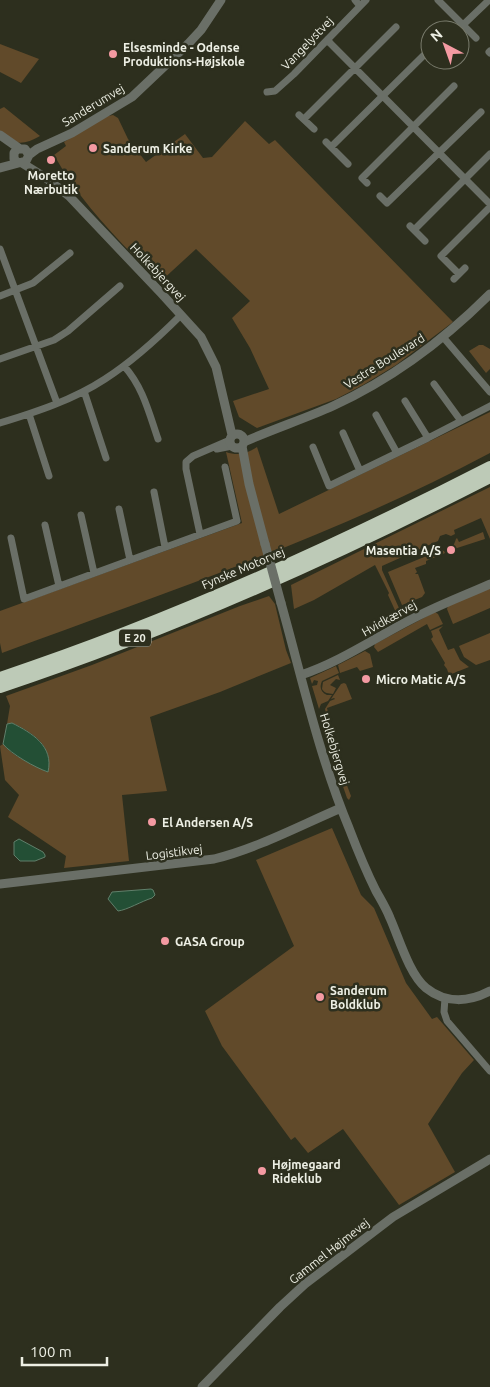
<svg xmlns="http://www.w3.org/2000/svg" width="490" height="1387" font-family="Ubuntu,sans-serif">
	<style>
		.green { fill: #614a2a }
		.water { fill: #234f35; stroke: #607f6a }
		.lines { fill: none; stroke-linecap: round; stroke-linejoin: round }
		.minor { stroke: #6a6f67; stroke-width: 7 }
		.tertiary { stroke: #6a6f67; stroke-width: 9 }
		.motorway { stroke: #bdcab7; stroke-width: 12 }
		.tertiary-bridge { stroke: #6a6f67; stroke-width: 9 }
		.poi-dot { fill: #f49aa2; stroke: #2d2f1e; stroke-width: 2 }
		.labels { text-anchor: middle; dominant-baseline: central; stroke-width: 5; stroke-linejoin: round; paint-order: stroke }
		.shield { fill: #2d2f1e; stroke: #b3b5a9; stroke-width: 1 }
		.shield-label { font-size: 11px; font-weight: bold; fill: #edefe4 }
		.street-label { font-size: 12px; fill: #edefe4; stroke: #2d2f1e }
		.poi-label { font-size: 12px; font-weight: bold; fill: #edefe4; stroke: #2d2f1e; text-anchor: start }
	</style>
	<rect width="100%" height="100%" fill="#2d2f1e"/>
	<path class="green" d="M0 44 39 59 21 83 0 72Z
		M4 107 40 136C25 145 13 146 0 133V109Z
		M113 115 118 118 128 139 146 162 185 134 203 158 212 157 245 121 269 144 275 140 453 322 396 365 363 385 336 399 257 428 239 417 233 401 269 389 250 348 232 318 250 301 196 249 160 282C121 243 81 204 54 155L66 146 64 142 104 117Z
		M479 345H483L490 349V369L486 373 469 351Z
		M490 412V453C335 536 167 592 2 653L0 643V611L242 523 226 452C238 456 246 454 257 447L279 514Z
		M490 487V539L481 518 454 530 455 534 451 536 446 534 440 536 438 541 382 566V570L403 617 399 619 388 595 389 593 375 565 314 600 294 609 291 585Z
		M483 532 485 539 454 549 453 547 456 539 457 538 459 542Z
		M434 548 444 551 445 553 426 561V564L415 568 417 572 415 574H418L425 593 422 597 402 605 388 572 436 552Z
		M490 588V608L453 624 447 609 448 606Z
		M269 596 275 604 286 650 291 663 220 692 150 717 167 791 122 795 129 861 64 868 66 856 8 817 19 795 5 780 0 746 3 744C13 757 32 764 47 772 55 746 32 732 12 723L7 724 10 706 6 696 92 665 240 606Z
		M435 612 438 614 443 624 430 630 427 624 378 652 374 647 375 644Z
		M443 626 439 630 448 650 454 648 460 660 469 667 449 675 447 669 444 665 445 663 431 639 433 637 431 631Z
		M490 633V660L476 665 464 657 459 646Z
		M365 651 370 654 373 667 360 671 357 667 340 673 338 665Z
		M336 666 339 673 322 681C319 688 321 692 327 695H332L328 701 321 704 319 709 312 686 317 685 318 681 314 680 312 684 310 678Z
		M338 675 340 680 336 679 330 685 336 688 333 694C328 693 325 694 322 689L323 682Z
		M344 683 346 684 352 699 327 708 329 717H327L325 709 330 701 335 699 334 698 331 699 341 684Z
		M322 726 325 727 351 796 349 800 347 798Z
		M332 828 361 895 374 908 406 983 432 1019 437 1017 474 1060 462 1073 428 1124 455 1172 399 1205 343 1129 308 1153 295 1137 291 1140 222 1046 205 1011 294 946 256 860Z"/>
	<path class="water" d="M12 723C32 733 54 746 48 772 36 768 11 754 3 744L7 724Z
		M19 839 43 852 45 855V857L35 861H20L14 855V842Z
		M151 889 153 890 155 895 152 898C142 901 127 910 118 911L108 899 112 892Z"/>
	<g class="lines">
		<path class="minor" d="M355 0 360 6
			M438 0 476 38
			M463 25 489 0
			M328 39 330 43 490 204
			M490 51 489 52 490 53
			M267 92 275 91 294 74 366 0
			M299 115 314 129
			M304 119 396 27
			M326 142 348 164
			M331 147 423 56
			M367 183 362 178 454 86
			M380 196 387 203 481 112
			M410 226 425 241
			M414 230 490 154
			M0 249 57 403
			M459 274 441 256 490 207
			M454 279 465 268
			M0 296 33 283 70 253
			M443 337 490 392
			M0 359 54 340 68 331 120 286
			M124 366C143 387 149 413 158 439
			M434 384 461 421
			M84 391 106 458
			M405 401 428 438
			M29 414 49 476
			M376 415 397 453
			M0 423C36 412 73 400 105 379 133 361 158 338 181 315
			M343 433 360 471
			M313 447 329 486 428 438 490 406
			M217 449 232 446
			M154 492 165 547
			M119 509 130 560
			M81 515 94 573
			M45 525 59 586
			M200 534 186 469V462L193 456 230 440
			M11 538 24 599 237 521 225 467
			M445 998 444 1012 447 1021 490 1071"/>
		<path class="tertiary" d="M0 135 20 149
			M29 155 37 149 72 133 132 97 188 44 201 30 221 0
			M22 163 46 178 69 196 161 293 201 337 216 367 232 435
			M0 168 26 161 29 155 25 149H17L14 153V159L17 162
			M230 441a7 7 0 1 1 14 0a7 7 0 1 1-14 0Z
			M244 442C273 429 304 419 333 406 392 379 444 340 490 294
			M242 446 249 484 265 544
			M281 603C302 678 319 756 349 828 357 849 366 871 376 891 381 900 386 908 390 918 399 938 409 974 426 988 446 1004 469 1002 490 991
			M301 675C340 662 373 639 410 620 436 606 463 596 490 584
			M0 884 214 859C258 848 299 826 341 808
			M202 1387 280 1307 305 1284 393 1217 490 1159"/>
		<path class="motorway" d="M0 678C169 622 332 548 490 467
			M0 687C169 631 332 558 490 477"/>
		<path class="tertiary-bridge" d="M265 544 281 603"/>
	</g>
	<g class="poi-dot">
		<circle cx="113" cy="54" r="5"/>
		<circle cx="93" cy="148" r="5"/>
		<circle cx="51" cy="160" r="5"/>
		<circle cx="451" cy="550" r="5"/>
		<circle cx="366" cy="679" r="5"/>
		<circle cx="152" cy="822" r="5"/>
		<circle cx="165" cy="941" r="5"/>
		<circle cx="320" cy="997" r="5"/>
		<circle cx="262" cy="1171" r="5"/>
	</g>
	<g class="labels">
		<rect class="shield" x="119" y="629.5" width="32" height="17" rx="4"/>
		<g class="shield-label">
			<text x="135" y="638">E 20</text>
		</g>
		<g class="street-label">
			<text transform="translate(307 43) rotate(-46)">Vangelystvej</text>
			<text transform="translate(93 105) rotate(-31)">Sanderumvej</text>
			<text transform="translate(158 272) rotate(47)">Holkebjergvej</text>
			<text transform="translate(384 361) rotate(-32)">Vestre Boulevard</text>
			<text transform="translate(243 568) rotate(-23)">Fynske Motorvej</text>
			<text transform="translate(389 618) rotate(-29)">Hvidkærvej</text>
			<text transform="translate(335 749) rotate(73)">Holkebjergvej</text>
			<text transform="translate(174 852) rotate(-7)">Logistikvej</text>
			<text transform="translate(329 1251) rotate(-38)">Gammel Højmevej</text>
		</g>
		<g class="poi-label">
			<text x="123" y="47">Elsesminde - Odense<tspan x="123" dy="14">Produktions-Højskole</tspan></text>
			<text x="103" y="148">Sanderum Kirke</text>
			<text x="51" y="175" text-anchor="middle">Moretto<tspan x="51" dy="14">Nærbutik</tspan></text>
			<text x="441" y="550" text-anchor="end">Masentia A/S</text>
			<text x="376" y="679">Micro Matic A/S</text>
			<text x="162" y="822">El Andersen A/S</text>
			<text x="175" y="941">GASA Group</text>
			<text x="330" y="990">Sanderum<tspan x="330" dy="14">Boldklub</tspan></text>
			<text x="272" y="1164">Højmegaard<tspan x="272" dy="14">Rideklub</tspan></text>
		</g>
	</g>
	<g transform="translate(445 45) rotate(319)"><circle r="24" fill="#2d2f1e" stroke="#7a7c6d"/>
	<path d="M0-4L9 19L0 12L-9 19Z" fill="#f49aa2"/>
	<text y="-8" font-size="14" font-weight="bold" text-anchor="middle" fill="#edefe4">N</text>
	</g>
	<path d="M22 1357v8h85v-8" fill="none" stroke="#edefe4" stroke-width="2.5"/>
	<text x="30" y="1357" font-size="15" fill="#edefe4" stroke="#2d2f1e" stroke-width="4" paint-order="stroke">100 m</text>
</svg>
